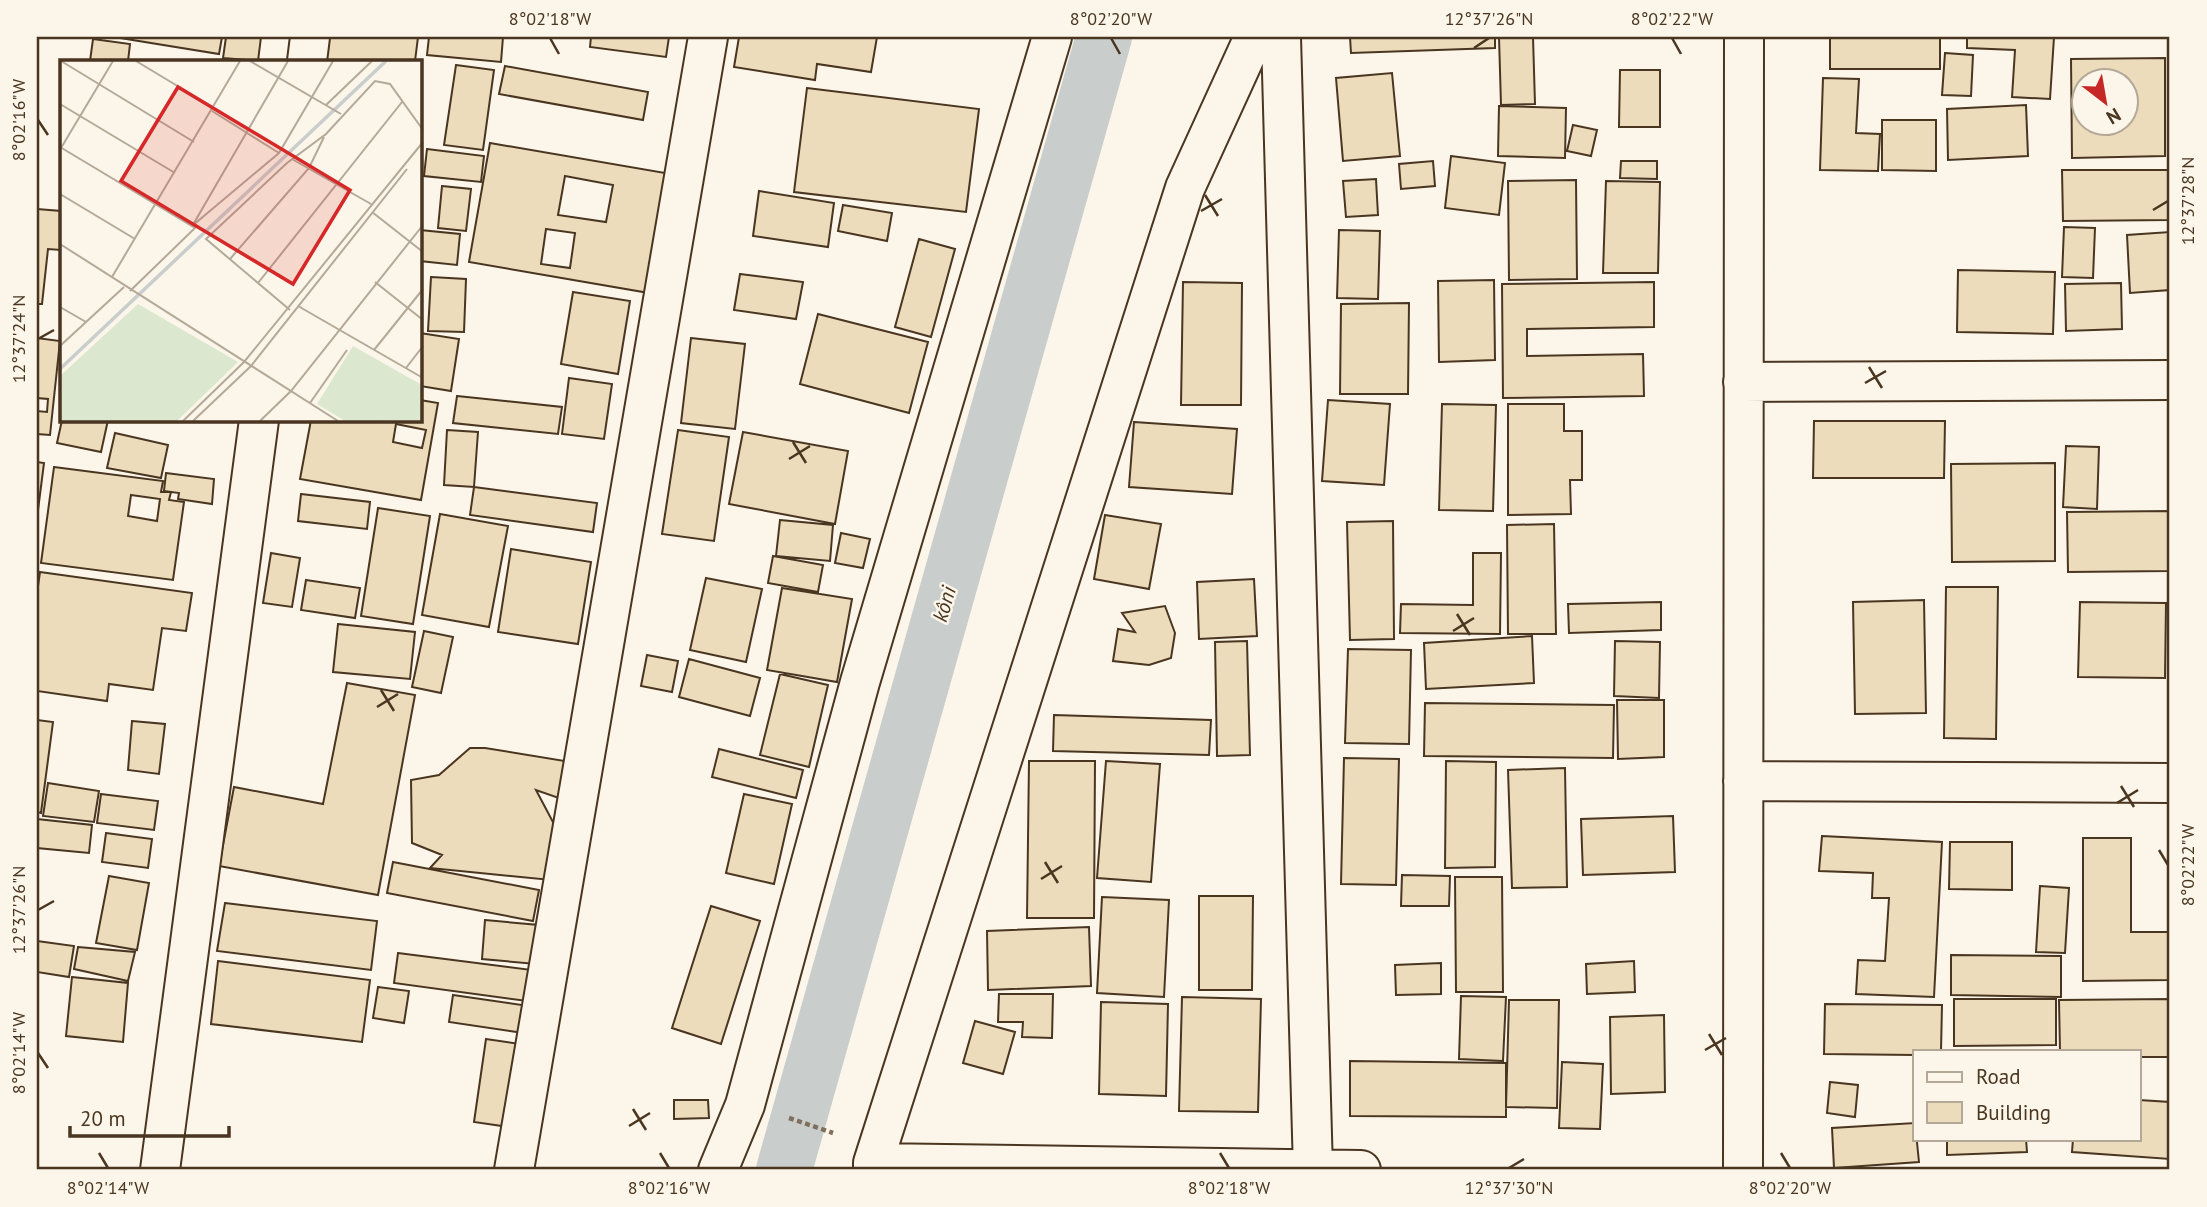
<svg xmlns="http://www.w3.org/2000/svg" width="2207" height="1207" font-family="'PT Sans',sans-serif">
	<style>
		.lines { fill: none; stroke-linecap: round; stroke-linejoin: round }
		.canal { stroke: #c9cecd; stroke-width: 56 }
		.building { fill: #ecdcbc; stroke: #4a3520; stroke-width: 2; fill-rule: evenodd }
		.street-casing { stroke: #4a3520; stroke-width: 42 }
		.path { stroke: #7f6f5c; stroke-width: 4.5; stroke-dasharray: 5 3.5; stroke-linecap: butt }
		.street { stroke: #fbf6e9; stroke-width: 38 }
		.ticks { fill: none; stroke: #4a3520; stroke-width: 2.5 }
		.labels { text-anchor: middle; dominant-baseline: central; stroke-width: 5; stroke-linejoin: round; paint-order: stroke }
		.water-label { font-size: 21px; font-style: italic; fill: #4a3520; stroke: #fbf6e9 }
		.inset-river { fill: none; stroke: #c9cecd; stroke-width: 3.5 }
		.inset-road { fill: none; stroke: #b4a999; stroke-width: 2 }
		.view { fill: #d62828; fill-opacity: 0.15; stroke: #d62828; stroke-width: 3.5 }
		.inset-edge { fill: none; stroke: #4a3520; stroke-width: 3.5 }
		.neatline { fill: none; stroke: #4a3520; stroke-width: 2.5 }
		.ticks-label { font-size: 18px; text-anchor: middle; fill: #4a3520 }
	</style>
	<rect width="100%" height="100%" fill="#fbf6e9"/>
	<g class="lines">
		<path class="canal" d="M784 1170 1104 37"/>
	</g>
	<path class="building" d="M114 37H222L219 54Z
		M226 37H261L258 61 223 58Z
		M325 37H418L415 61H322Z
		M429 37H503L501 62 427 55Z
		M591 37H669L666 57 590 47Z
		M739 37H877L871 72 817 64 815 80 734 67Z
		M1350 37H1495V48L1351 53Z
		M1499 37H1533L1535 104 1501 105Z
		M1830 37H1940V69H1830Z
		M1967 37H2054L2050 99 2012 97 2015 50 1967 48Z
		M93 39 130 44 128 61H90Z
		M1945 53 1973 55 1971 96 1942 95Z
		M2165 58V156L2072 158 2071 59ZM2084 80H2126V122H2084Z
		M456 65 494 70 483 150 444 145Z
		M505 66 648 92 643 120 499 94Z
		M1620 70H1660V127H1619Z
		M1392 73 1400 156 1343 161 1336 78Z
		M1823 78 1859 79 1856 133 1880 134 1878 171 1820 170Z
		M807 88 979 109 966 212 794 192Z
		M2026 105 2028 156 1948 160 1947 109Z
		M1499 106 1566 108 1565 158 1498 156Z
		M1882 120H1936V171L1882 170Z
		M1573 125 1597 130 1591 156 1567 151Z
		M490 143 671 174 649 293 469 262ZM565 176 613 185 606 222 558 215ZM546 229 575 233 570 268 541 264Z
		M427 149 484 156 481 182 424 176Z
		M1451 156 1505 163 1499 215 1445 208Z
		M1433 161 1435 186 1401 189 1399 164Z
		M1621 161H1657V179L1620 178Z
		M2062 170H2170V220L2063 221Z
		M1376 179 1378 215 1346 217 1343 181Z
		M1576 180 1577 279 1509 280 1508 181Z
		M1606 181 1660 182 1658 273H1603Z
		M442 186 471 189 466 231 438 228Z
		M759 191 834 203 828 247 753 236Z
		M843 205 892 213 887 241 838 231Z
		M37 209 61 211V250L48 249 42 304H37Z
		M2064 227 2095 228 2093 278 2062 277Z
		M420 230 460 234 457 265 420 261Z
		M1339 230 1380 231 1378 299 1337 298Z
		M2170 232V290L2130 293 2127 235Z
		M919 239 955 249 931 337 895 327Z
		M1958 270 2055 272 2053 334 1957 332Z
		M740 274 803 282 796 319 734 310Z
		M431 277 466 279 464 332 428 331Z
		M1494 280 1495 360 1439 362 1438 281Z
		M1183 282 1242 283 1241 405H1181Z
		M1654 282V327L1527 329V356L1643 354 1644 396 1503 398 1502 284Z
		M2121 283 2122 329 2066 331 2065 284Z
		M573 292 630 301 618 374 561 364Z
		M1409 303 1408 394H1340L1341 304Z
		M818 314 928 342 909 413 800 384Z
		M420 333 459 339 451 391 420 386Z
		M37 338 60 341 50 435 37 434V411L47 412 48 399 37 398Z
		M691 338 745 344 735 429 681 423Z
		M569 378 612 384 604 439 562 434Z
		M457 396 562 407 558 434 453 423Z
		M420 400 438 403 421 500 300 479 311 420H420ZM396 424 426 430 422 448 393 442Z
		M1328 400 1390 404 1384 485 1322 481Z
		M1442 404 1496 405 1493 511 1439 510Z
		M1508 404H1564V431H1582V480H1570L1571 514 1508 515Z
		M62 420H108L101 452 57 443Z
		M1814 421H1945L1944 478H1813Z
		M1134 422 1237 429 1232 494 1129 487Z
		M447 430 478 432 474 487 444 485Z
		M678 430 729 437 714 541 662 534Z
		M743 432 848 451 835 524 729 504Z
		M115 433 168 445 161 478 107 468Z
		M2066 446 2099 447 2097 509 2063 507Z
		M37 462 44 463 37 518Z
		M2055 463V561L1952 562 1951 464Z
		M54 467 163 481 161 492H171L169 500 184 502 173 580 41 563ZM131 495 160 499 157 521 128 516Z
		M166 473 214 479 212 504 178 499 179 493 164 491Z
		M474 487 597 503 593 532 470 515Z
		M301 494 370 502 367 529 298 521Z
		M378 508 430 516 413 624 361 616Z
		M2170 511V571L2068 572 2067 512Z
		M440 514 508 526 489 627 422 615Z
		M1105 515 1161 524 1149 589 1094 579Z
		M780 520 833 525 830 561 776 556Z
		M1393 521 1394 639 1350 640 1347 522Z
		M1554 524 1556 634H1508L1507 525Z
		M841 533 870 539 863 568 835 563Z
		M511 549 591 562 578 644 498 632Z
		M271 553 300 558 292 607 263 603Z
		M1473 553H1501L1500 634 1400 633 1401 604 1473 605Z
		M773 556 823 565 818 592 768 583Z
		M40 572 192 593 186 631 162 628 153 690 109 684 107 701 37 691V593Z
		M706 578 762 589 746 662 690 650Z
		M1254 579 1257 636 1199 639 1197 582Z
		M306 580 360 588 355 618 301 610Z
		M1946 587H1998L1996 739 1944 738Z
		M782 588 852 599 837 682 767 670Z
		M1924 600 1926 713 1855 714 1853 602Z
		M1661 602V630L1569 633 1568 604Z
		M2080 602 2166 603 2165 678 2078 677Z
		M1165 606 1175 633 1171 658 1149 665 1113 661 1118 629 1135 632 1122 613Z
		M338 624 415 632 410 679 333 672Z
		M424 631 453 637 441 693 412 687Z
		M1532 636 1534 683 1426 689 1424 643Z
		M1247 641 1250 755 1217 756 1215 642Z
		M1615 641 1660 642 1659 698 1614 696Z
		M1348 649 1411 650 1409 744 1345 743Z
		M647 655 678 661 672 692 641 686Z
		M689 659 760 678 750 716 679 697Z
		M780 674 828 685 809 767 760 755Z
		M347 683 415 695 378 895 219 866 234 787 323 804Z
		M1617 700H1664V757L1618 759Z
		M1425 703 1614 705 1613 758 1424 756Z
		M1054 715 1211 720 1209 755 1053 751Z
		M37 720 53 722 41 813 37 812Z
		M132 721 165 724 159 774 128 770Z
		M470 748H485L577 763 573 803 536 790 562 839 551 880 430 868 442 855 412 843 411 780 439 775Z
		M719 749 803 770 796 798 712 777Z
		M1344 758 1399 759 1396 885 1341 884Z
		M1029 761H1095L1094 918H1027Z
		M1106 761 1160 764 1151 882 1097 878Z
		M1446 761 1496 762 1495 867 1445 868Z
		M1565 768 1567 887 1512 888 1508 770Z
		M48 783 99 791 94 822 43 816Z
		M101 794 158 801 154 830 97 823Z
		M744 794 792 804 774 884 726 873Z
		M1673 816 1675 872 1583 875 1581 819Z
		M37 819 92 825 89 853 37 848Z
		M106 833 152 839 148 868 102 862Z
		M1822 836 1942 842 1934 997 1856 994 1858 960 1885 961 1889 898H1872L1873 873 1819 871Z
		M2083 838H2131V932H2170L2169 980 2083 981Z
		M1950 842H2012V890L1949 889Z
		M393 862 539 890 533 921 387 893Z
		M1402 875 1450 876 1449 906H1401Z
		M109 876 149 883 137 950 96 943Z
		M1455 877H1502L1503 992H1456Z
		M2040 886 2069 888 2065 953 2036 952Z
		M1199 896H1253L1252 990H1199Z
		M1102 897 1169 900 1164 997 1097 993Z
		M225 903 377 921 371 970 217 951Z
		M711 906 760 921 721 1044 672 1028Z
		M485 920 539 925 536 964 482 959Z
		M1089 927 1091 986 988 990 987 931Z
		M37 941 74 946 69 977 37 972Z
		M78 947 135 952 128 981 74 969Z
		M398 953 532 970 527 1001 394 983Z
		M1951 955 2061 956V997L1951 995Z
		M218 961 370 980 362 1042 211 1024Z
		M1634 961 1635 992 1587 994 1586 964Z
		M1441 963V994L1396 995 1395 965Z
		M72 977 128 983 123 1042 66 1036Z
		M378 987 409 991 404 1023 373 1018Z
		M999 994H1053L1052 1038 1022 1037 1023 1022H998Z
		M453 995 529 1006 524 1033 449 1022Z
		M1461 996 1506 997 1503 1061 1459 1059Z
		M1182 997 1261 999 1258 1112 1179 1111Z
		M1954 999H2056V1045L1954 1046Z
		M2170 999V1057H2139V1051H2060L2059 1000Z
		M1509 1000H1559L1557 1108 1506 1107Z
		M1101 1002 1168 1004 1166 1096 1099 1094Z
		M1825 1004 1942 1005 1941 1051H1915V1055L1824 1054Z
		M1664 1015 1665 1092 1611 1094 1610 1017Z
		M975 1021 1015 1032 1003 1074 963 1063Z
		M486 1039 520 1044 509 1127 474 1122Z
		M1350 1061 1506 1063V1117L1350 1116Z
		M1562 1062 1603 1064 1600 1129 1559 1128Z
		M1830 1082 1858 1085 1855 1117 1827 1113Z
		M674 1100H708L709 1118 674 1119Z
		M2139 1100 2170 1102V1159L2072 1152 2073 1139H2139Z
		M1915 1123 1919 1162 1834 1168 1832 1128Z
		M1947 1139H2026L2027 1152 1947 1155Z"/>
	<g class="lines">
		<g class="street-casing">
			<path id="street" d="M1281 37 1313 1170
				M307 61 310 37
				M1743 382 2170 380
				M1743 781 2170 783
				M873 1163 1361 1170
				M160 1170 259 420
				M514 1170 708 37
				M718 1170 745 1105 860 682 1052 37
				M873 1170V1163L1185 188 1254 37
				M1743 1170 1744 37"/>
		</g>
		<path class="path" d="M789 1118 833 1133"/>
		<use href="#street" class="street"/>
	</g>
	<path class="ticks" d="M550 38 559 54M1111 38 1120 54M1672 38 1681 54M1474 48 1489 38M38 120 48 135M1205 195 1218 216M2153 210 2168 201M1201 211 1222 199M38 339 54 330M1869 367 1882 388M1865 383 1886 371M793 442 806 463M789 459 810 446M1457 614 1470 635M1453 631 1474 618M381 690 394 711M377 707 398 694M2121 786 2134 807M2117 803 2138 790M2159 850 2168 865M1045 862 1058 883M1041 879 1062 866M38 910 54 901M1709 1034 1722 1055M1705 1050 1726 1038M38 1053 48 1068M633 1109 646 1130M629 1126 650 1113M99 1153 108 1168M660 1153 669 1168M1220 1153 1229 1168M1781 1153 1790 1168M1509 1168 1524 1159"/>
	<g class="labels">
		<g class="water-label">
			<text transform="translate(944 604) rotate(-74)">kôni</text>
		</g>
	</g>
	<g transform="translate(60 60)">
		<rect width="362" height="362" fill="#fbf6e9"/>
		<path d="M78 244 178 302 117 361H0V316ZM293 286 362 325V360L285 361 257 344Z" fill="#dce7d0"/>
		<path class="inset-river" d="M0 309 326 1"/>
		<path class="inset-road" d="M1 1 134 82M76 1 154 48M190 1 281 54M0 44 115 113M266 45 312 1M152 51 219 93M0 87 135 168 70 231M1 88 53 1M232 99 311 144M0 134 75 179M312 152 363 192M134 163 228 1M132 166 219 93 273 1M0 184 278 361M170 199 249 108 264 77M52 217 180 1M315 222 363 260M198 223 342 42M238 246 363 318M0 247 26 262M230 250 146 179 227 103 266 74 315 21 330 24 363 70M0 286 64 227M314 290 363 229M346 308 363 286M250 343 287 290M123 361 184 302 363 82M133 361 191 306 347 109M200 361 231 331 363 165"/>
		<path class="view" d="M118 27 290 130 233 224 61 121Z"/>
		<rect width="362" height="362" class="inset-edge"/>
	</g>
	<rect width="2207" height="1207" fill="none" stroke="#fbf6e9" stroke-width="77"/>
	<rect x="1913" y="1050" width="228" height="91" fill="#fbf6e9" stroke="#b4a999" stroke-width="2"/>
	<rect x="1927" y="1072" width="35" height="10" fill="#fbf6e9" stroke="#b4a999" stroke-width="2"/>
	<text x="1976" y="1084" font-size="21" fill="#4a3520">Road</text>
	<rect x="1927" y="1102" width="35" height="21" fill="#ecdcbc" stroke="#b4a999" stroke-width="2"/>
	<text x="1976" y="1120" font-size="21" fill="#4a3520">Building</text>
	<g transform="translate(2105 102) rotate(149)"><circle r="33" fill="#fbf6e9" stroke="#b4a999" stroke-width="2"/>
	<path d="M0-5L12 26L0 18L-12 26Z" fill="#c62828"/>
	<text y="-10" font-size="19" font-weight="bold" text-anchor="middle" fill="#4a3520">N</text>
	</g>
	<path d="M70 1126v10h159v-10" fill="none" stroke="#4a3520" stroke-width="3.5"/>
	<text x="80" y="1126" font-size="21" fill="#4a3520" stroke="#fbf6e9" stroke-width="5" paint-order="stroke">20 m</text>
	<rect x="38" y="38" width="2130" height="1130" class="neatline"/>
	<g class="ticks-label">
		<text x="550" y="25">8°02'18"W</text>
		<text x="1111" y="25">8°02'20"W</text>
		<text x="1489" y="25">12°37'26"N</text>
		<text x="1672" y="25">8°02'22"W</text>
		<text transform="translate(19 120) rotate(-90)" y="6">8°02'16"W</text>
		<text transform="translate(2188 201) rotate(-90)" y="6">12°37'28"N</text>
		<text transform="translate(19 339) rotate(-90)" y="6">12°37'24"N</text>
		<text transform="translate(2188 865) rotate(-90)" y="6">8°02'22"W</text>
		<text transform="translate(19 910) rotate(-90)" y="6">12°37'26"N</text>
		<text transform="translate(19 1053) rotate(-90)" y="6">8°02'14"W</text>
		<text x="108" y="1194">8°02'14"W</text>
		<text x="669" y="1194">8°02'16"W</text>
		<text x="1229" y="1194">8°02'18"W</text>
		<text x="1509" y="1194">12°37'30"N</text>
		<text x="1790" y="1194">8°02'20"W</text>
	</g>
</svg>
